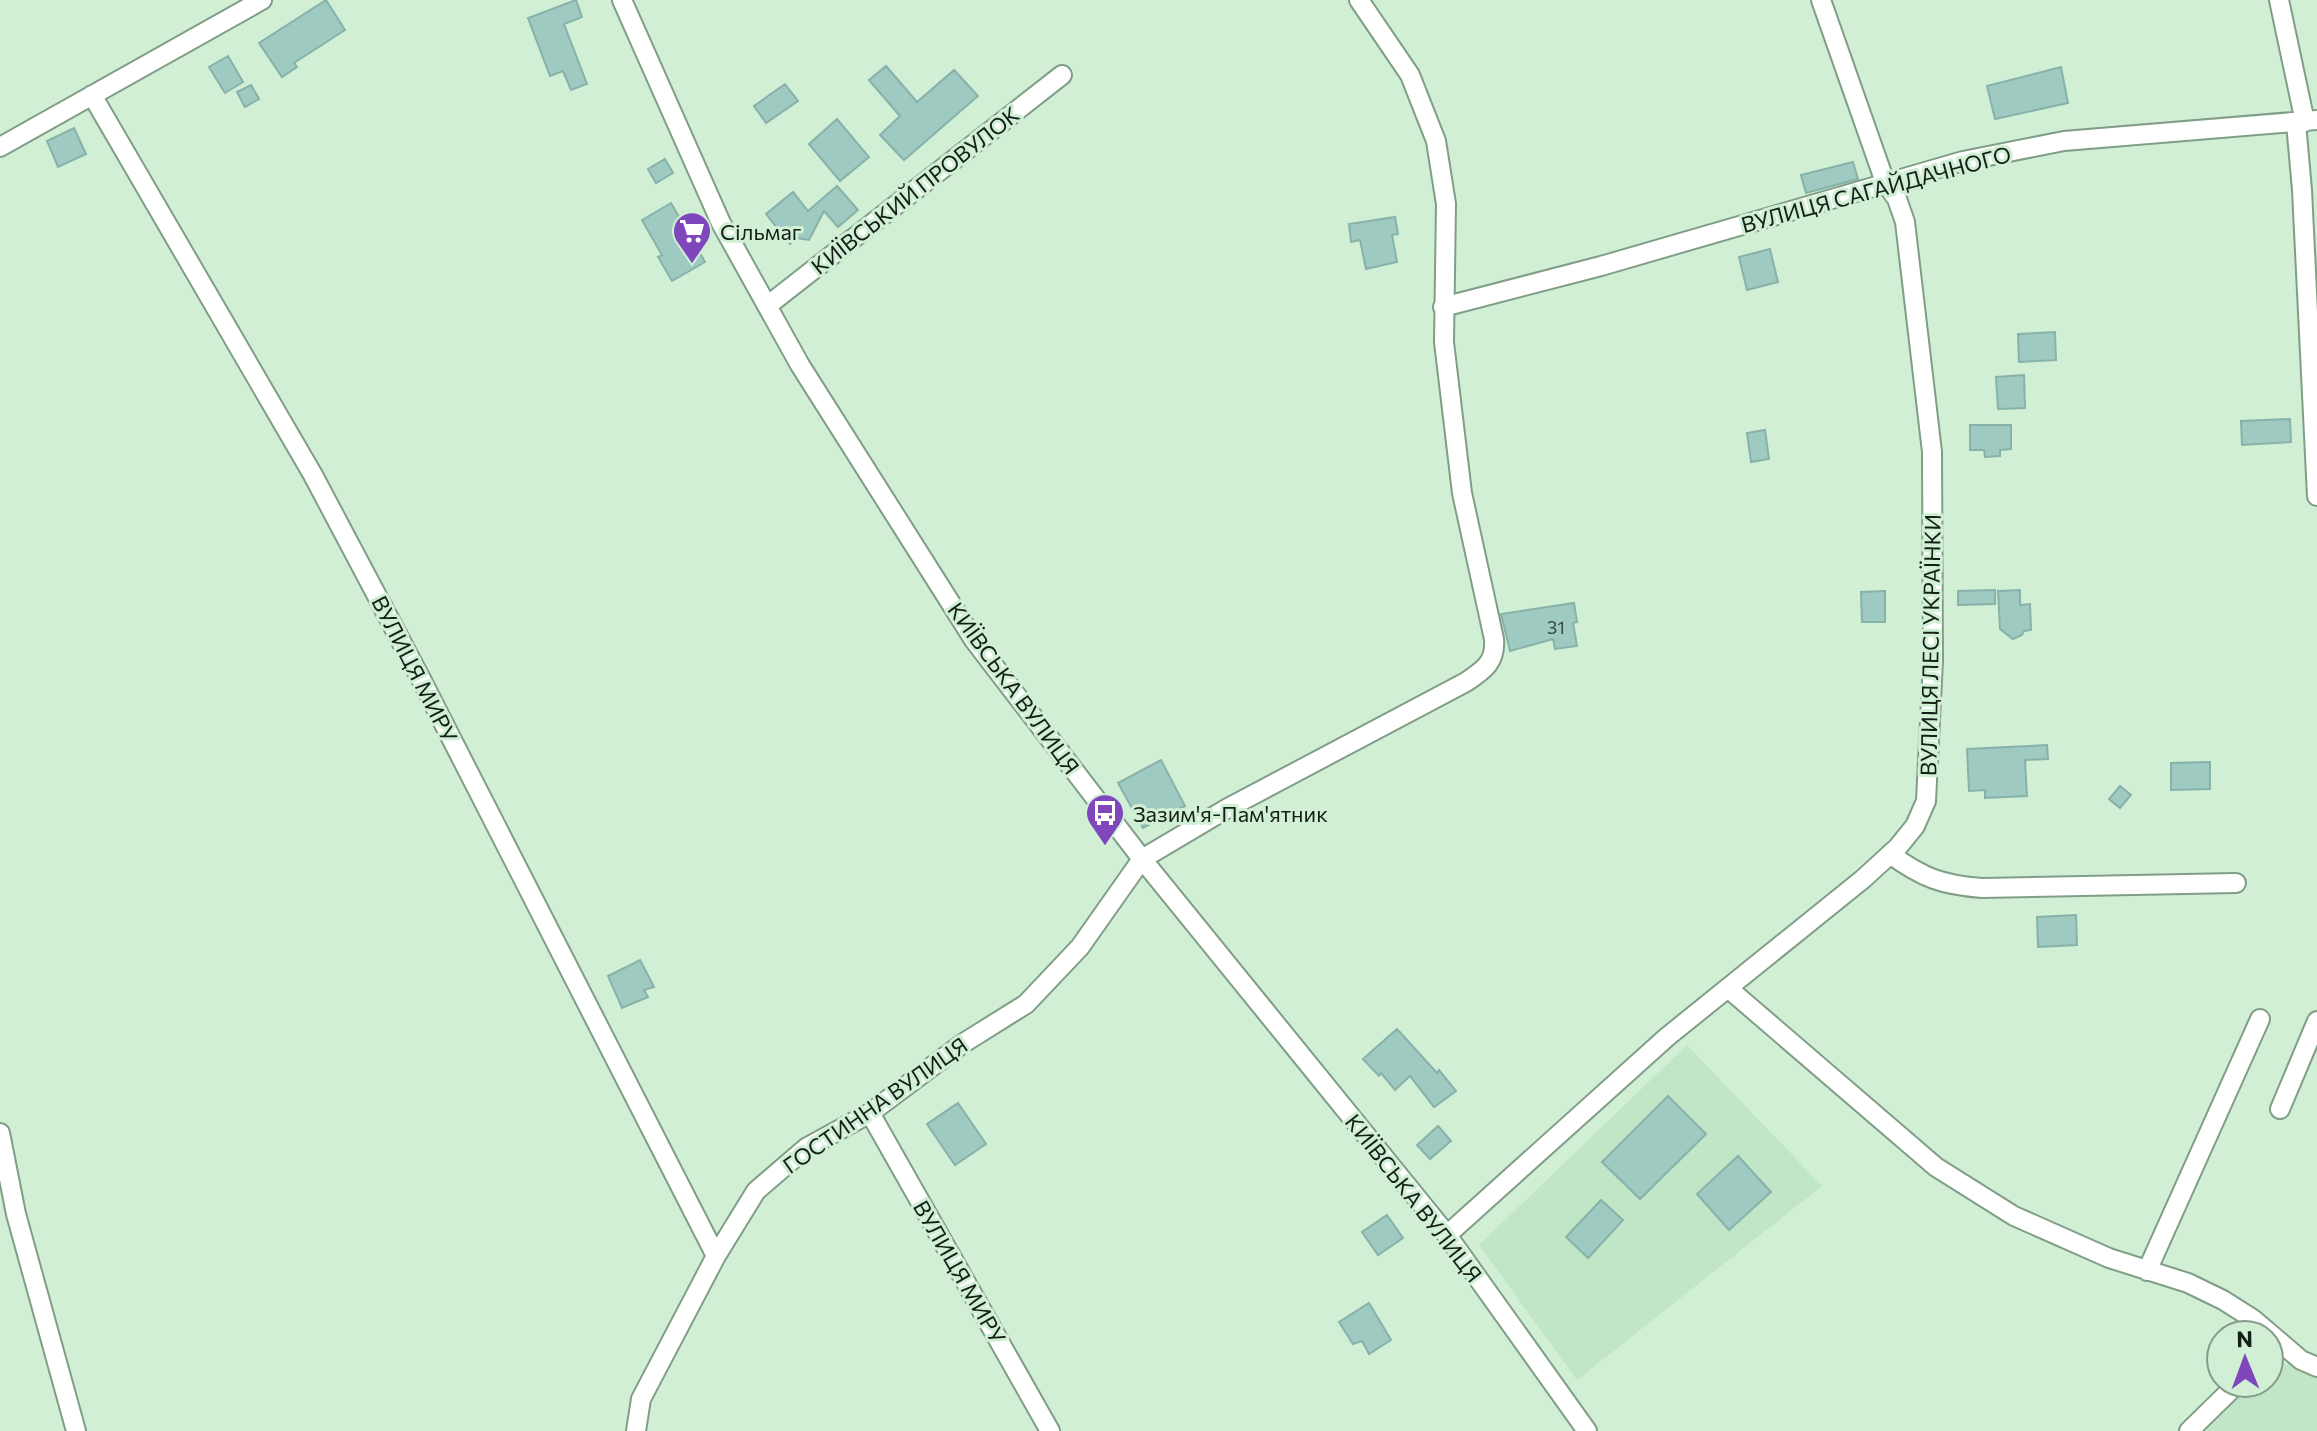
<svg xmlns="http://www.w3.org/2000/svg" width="2317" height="1431" font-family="Commissioner,sans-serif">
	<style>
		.built { fill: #c0e6c7 }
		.building { fill: #9ecac1; stroke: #87b2a9; stroke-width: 2 }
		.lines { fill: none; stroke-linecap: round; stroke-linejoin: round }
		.minor-casing { stroke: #809e86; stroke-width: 22 }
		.minor { stroke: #fff; stroke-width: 18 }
		.labels { text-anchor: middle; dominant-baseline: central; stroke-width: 6; stroke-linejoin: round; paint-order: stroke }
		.number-label { font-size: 18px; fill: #364a42 }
		.street-label { font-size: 22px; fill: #142017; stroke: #d0efd5 }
		.poi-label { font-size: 22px; fill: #142017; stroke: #d0efd5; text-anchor: start }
	</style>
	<rect width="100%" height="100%" fill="#d0efd5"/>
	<path class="built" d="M1687 1045 1822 1186 1577 1380 1479 1245Z
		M2277 1360 2317 1377V1431H2206L2253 1383H2269V1368Z"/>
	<path class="building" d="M326 0 345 30 294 63 297 67 282 77 259 43Z
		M576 0 582 17 564 24 587 84 571 90 563 71 550 76 528 18Z
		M228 56 243 82 225 93 209 67Z
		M886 66 917 102 954 70 978 96 904 160 880 135 900 116 869 80Z
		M2061 67 2068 103 1995 119 1987 86Z
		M785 84 798 101 766 123 754 106Z
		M251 85 259 99 245 107 237 92Z
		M837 119 869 157 840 181 809 144Z
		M74 128 86 154 58 167 47 141Z
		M665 159 673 173 656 183 648 169Z
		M1853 162 1858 179 1806 193 1801 175Z
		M837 186 858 210 838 227 824 211 809 240 796 238 790 244 766 214 793 192 808 211Z
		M671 203 705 262 672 281 658 257 662 255 642 220Z
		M1395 217 1398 234 1392 235 1397 262 1366 269 1360 240 1351 242 1349 224Z
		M1770 249 1778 282 1747 290 1739 257Z
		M2055 332 2056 360 2019 362 2018 334Z
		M2024 375 2025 408 1998 409 1996 377Z
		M2290 419 2291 442 2242 445 2241 421Z
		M1970 425H2011V449L2000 450V456L1985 457 1984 450H1970Z
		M1765 430 1769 459 1751 462 1747 433Z
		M1995 590V604L1958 605V591Z
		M2020 590V605L2030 604 2031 630 2024 631 2022 635 2013 639 2000 629 1998 591Z
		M1885 591V622H1862L1861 592Z
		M1574 603 1577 622 1573 623 1577 646 1555 649 1553 639 1510 651 1501 614Z
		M2047 745 2048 759 2025 760 2027 796 1985 798V790L1969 791 1967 749Z
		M1161 760 1185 806 1143 828 1118 783Z
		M2210 762V789L2171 790V763Z
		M2120 786 2131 795 2120 808 2109 799Z
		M2076 915 2077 945 2038 947 2037 917Z
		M640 960 654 987 644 990 648 997 622 1008 608 976Z
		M1397 1029 1437 1073 1439 1070 1456 1091 1434 1107 1410 1076 1395 1090 1381 1073 1379 1076 1363 1059Z
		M1668 1096 1706 1134 1640 1199 1602 1162Z
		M958 1103 986 1144 955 1165 927 1124Z
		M1438 1126 1451 1141 1430 1159 1417 1145Z
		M1738 1156 1771 1192 1729 1230 1697 1194Z
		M1601 1200 1623 1220 1588 1258 1566 1237Z
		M1387 1215 1403 1238 1378 1255 1362 1232Z
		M1369 1303 1391 1340 1369 1354 1362 1341 1353 1344 1339 1322Z"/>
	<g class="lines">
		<g class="minor-casing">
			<path id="minor" d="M622 0 721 223 800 365 974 640 1142 859 1447 1235 1587 1431
				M2279 0 2305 122
				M92 95 313 475 422 681 716 1256
				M2296 123 2302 190 2317 496
				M0 147 262 0
				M767 306 1062 75
				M1443 307 1601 266 1963 161 2064 141 2317 120
				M1890 854C1923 878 1942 885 1982 888L2236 883
				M1729 989 1936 1167 2014 1216 2109 1258 2188 1283 2223 1300 2253 1319 2301 1360 2317 1367
				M2280 1109 2317 1021
				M870 1113 1050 1431
				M0 1133 16 1214 76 1431
				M1447 1235 1667 1037 1863 879 1898 847 1915 826 1926 801 1933 660 1932 452 1905 222 1897 199 1885 182 1821 0
				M2147 1271 2260 1019
				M636 1431 641 1399 716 1256 756 1191 806 1148 870 1113 962 1044 1026 1004 1080 947 1142 859 1228 808 1466 682C1484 670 1496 662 1494 639L1462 493 1444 342 1446 204 1436 141 1410 75 1359 0
				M2189 1431 2238 1383"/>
		</g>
		<use href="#minor" class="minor"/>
	</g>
	<defs>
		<g id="supermarket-pin" transform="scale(2)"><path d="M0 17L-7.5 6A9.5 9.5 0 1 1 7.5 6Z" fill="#8047bd" stroke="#d0efd5"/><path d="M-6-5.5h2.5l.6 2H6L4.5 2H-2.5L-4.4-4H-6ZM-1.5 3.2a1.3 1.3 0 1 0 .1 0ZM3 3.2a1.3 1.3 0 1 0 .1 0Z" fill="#fff"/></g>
		<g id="bus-pin" transform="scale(2)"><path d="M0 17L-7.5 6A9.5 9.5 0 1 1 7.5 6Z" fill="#8047bd" stroke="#d0efd5"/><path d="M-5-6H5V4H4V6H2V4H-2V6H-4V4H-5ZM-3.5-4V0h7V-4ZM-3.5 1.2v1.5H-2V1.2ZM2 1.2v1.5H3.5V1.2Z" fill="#fff"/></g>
	</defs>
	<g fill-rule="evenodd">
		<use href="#supermarket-pin" x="692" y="231"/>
		<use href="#bus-pin" x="1105" y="813"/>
	</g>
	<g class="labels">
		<g class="number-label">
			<text x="1556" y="627">31</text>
		</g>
		<g class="street-label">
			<text transform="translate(1876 189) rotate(-15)">ВУЛИЦЯ САГАЙДАЧНОГО</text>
			<text transform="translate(915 190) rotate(-38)">КИЇВСЬКИЙ ПРОВУЛОК</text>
			<text transform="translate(1930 645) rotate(-89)">ВУЛИЦЯ ЛЕСІ УКРАЇНКИ</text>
			<text transform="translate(415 669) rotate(63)">ВУЛИЦЯ МИРУ</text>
			<text transform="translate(1014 688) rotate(54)">КИЇВСЬКА ВУЛИЦЯ</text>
			<text transform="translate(875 1105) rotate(-35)">ГОСТИННА ВУЛИЦЯ</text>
			<text transform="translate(1414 1198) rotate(52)">КИЇВСЬКА ВУЛИЦЯ</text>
			<text transform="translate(960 1272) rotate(60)">ВУЛИЦЯ МИРУ</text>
		</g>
		<g class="poi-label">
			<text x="720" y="231">Сільмаг</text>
			<text x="1133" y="813">Зазим'я-Пам'ятник</text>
		</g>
	</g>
	<g transform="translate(2245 1359) rotate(359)"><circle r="38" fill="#d0efd5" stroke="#859c89" stroke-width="2"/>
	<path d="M0-6L14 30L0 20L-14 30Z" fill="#8047bd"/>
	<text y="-12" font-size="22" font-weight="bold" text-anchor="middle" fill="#142017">N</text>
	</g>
</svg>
